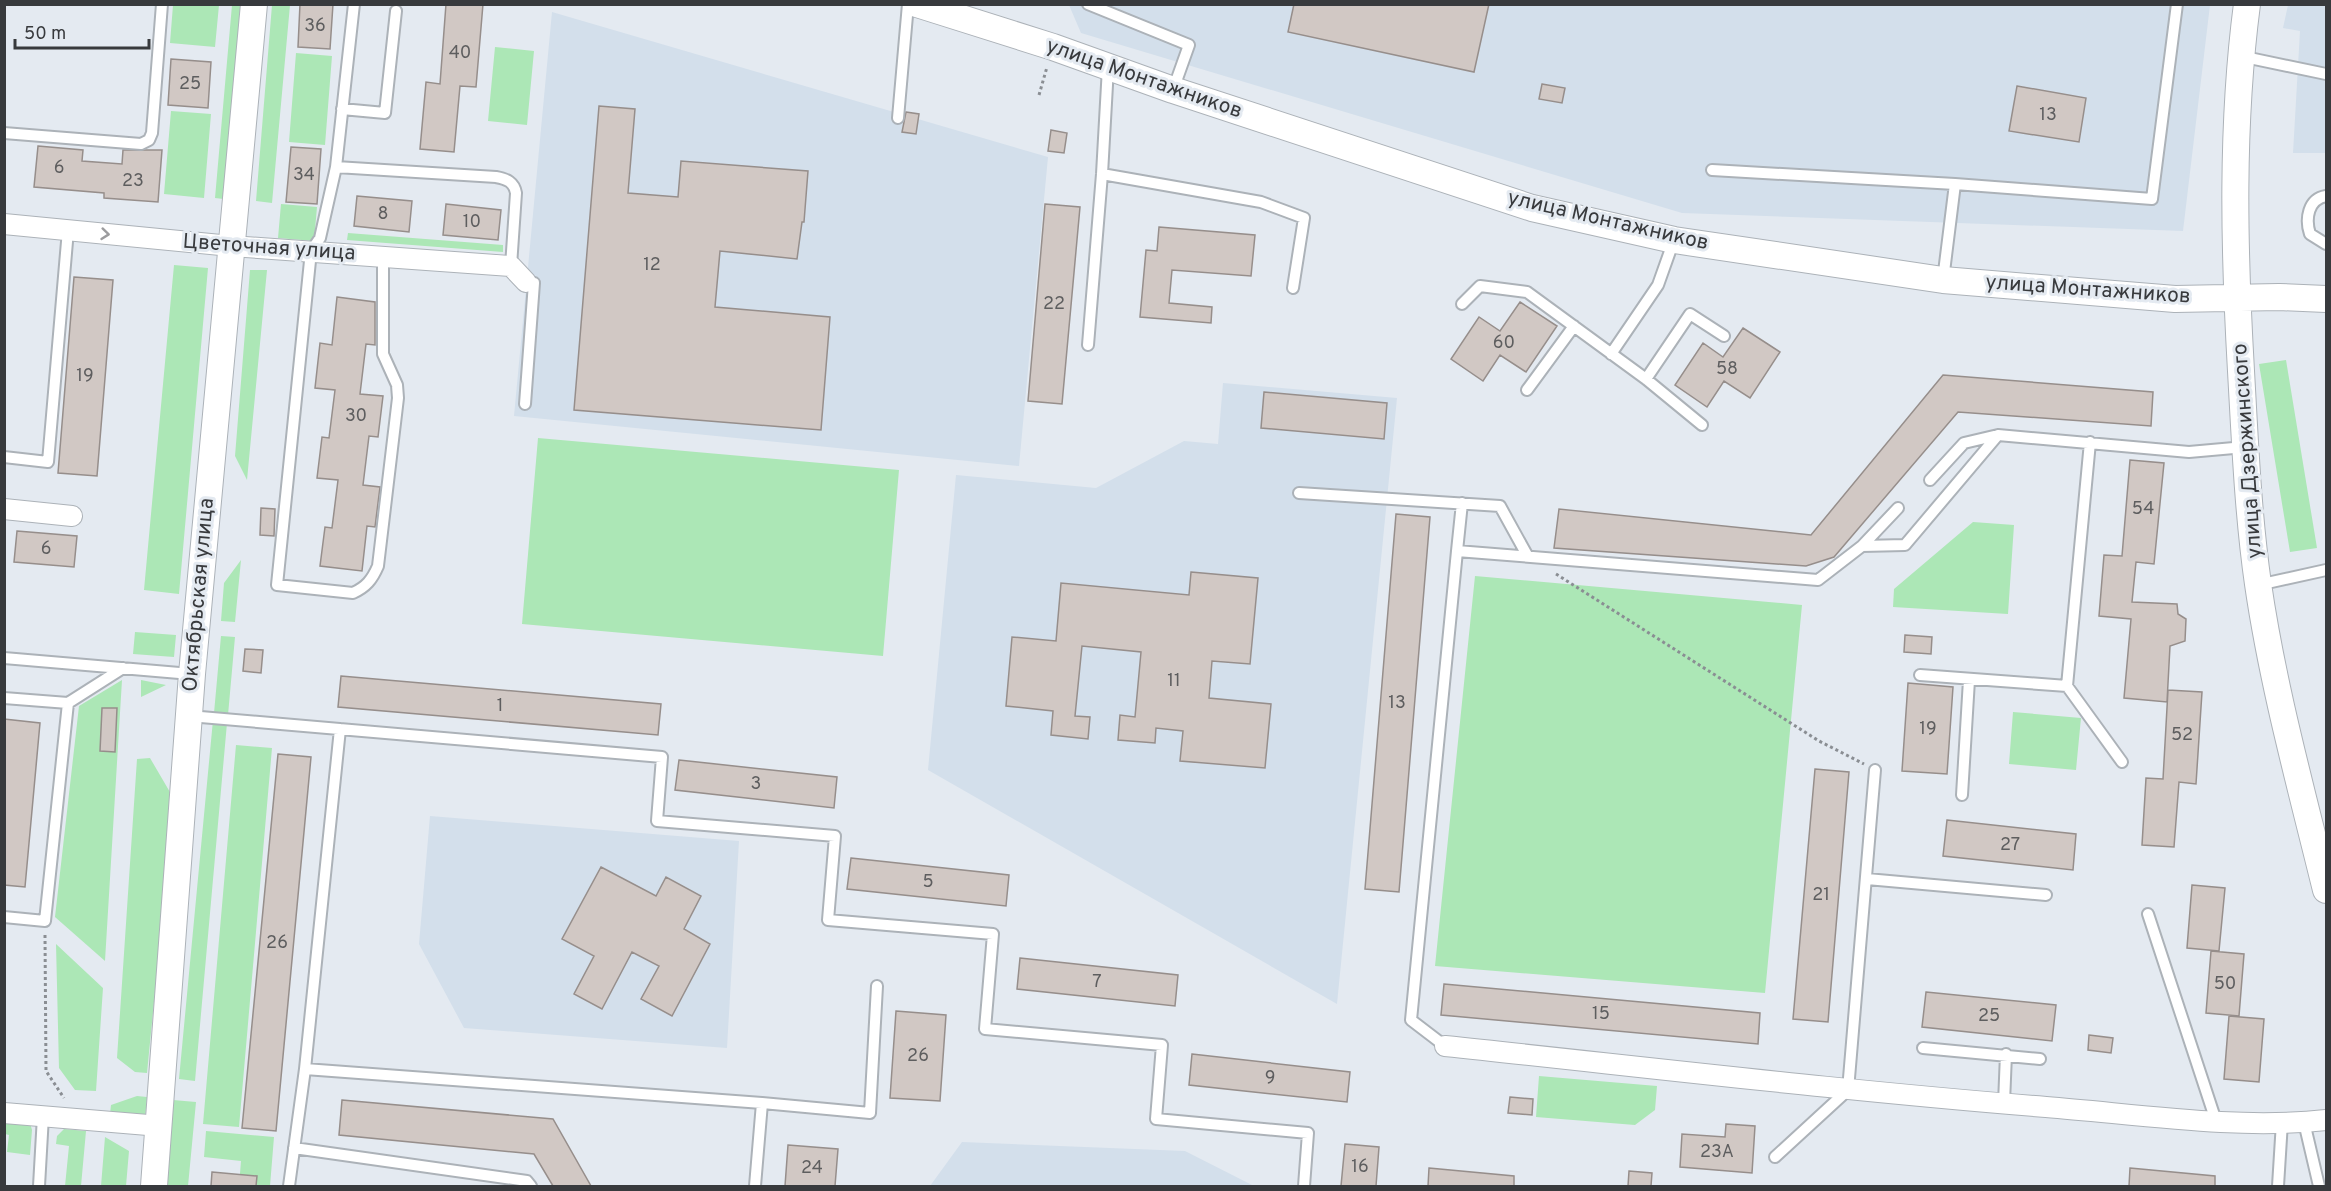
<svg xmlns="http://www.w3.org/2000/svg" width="2331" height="1191" font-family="Overpass,sans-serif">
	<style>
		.built { fill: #d3dfeb }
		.green { fill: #ace7b6 }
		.building { fill: #d1c8c4; stroke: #968e8b; stroke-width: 1.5 }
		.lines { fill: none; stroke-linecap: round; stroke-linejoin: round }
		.service-casing { stroke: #acb2b8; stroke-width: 14 }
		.minor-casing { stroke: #acb2b8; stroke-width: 22 }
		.tertiary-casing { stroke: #acb2b8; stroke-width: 28 }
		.path { stroke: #8a8e93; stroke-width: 3; stroke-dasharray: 3 3; stroke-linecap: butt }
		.service { stroke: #fff; stroke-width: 10 }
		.minor { stroke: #fff; stroke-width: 20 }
		.tertiary { stroke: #fff; stroke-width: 26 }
		.oneway { stroke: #9c9c9e }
		.labels { text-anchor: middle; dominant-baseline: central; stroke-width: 6; stroke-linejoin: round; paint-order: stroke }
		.number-label { font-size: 18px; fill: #5e5e5f }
		.street-label { font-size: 21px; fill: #383a3d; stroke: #e4eaf1 }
	</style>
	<rect width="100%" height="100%" fill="#e4eaf1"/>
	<path class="built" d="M1069 5H2210L2183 231 1682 213 1081 33Z
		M2288 5H2326V153H2293L2300 31 2283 28Z
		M552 12 1048 157 1019 466 514 416Z
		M1223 383 1397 398 1337 1004 928 770 956 475 1096 488 1184 441 1218 444Z
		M430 816 739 841 727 1048 464 1028 419 944Z
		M962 1142 1185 1151 1254 1186H930Z"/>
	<path class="green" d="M173 5H219L215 47 170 43Z
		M232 5H249L232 200 215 198Z
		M272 5H290L272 203 256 201Z
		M495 47 534 51 527 125 488 121Z
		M296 53 332 56 325 145 289 142Z
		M171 111 211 114 204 198 164 194Z
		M281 204 317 207 314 241 278 238Z
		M348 233 503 245V252L347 240Z
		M174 265 208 268 179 594 144 590Z
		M250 270H267L247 480 235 456Z
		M2286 360 2317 548 2290 552 2259 364Z
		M538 438 899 470 883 656 522 624Z
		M1973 522 2014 525 2008 614 1893 607 1894 589Z
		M241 560 235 622 221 621 224 583Z
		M1475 576 1802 605 1765 993 1435 966Z
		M135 632 176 635 174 657 133 654Z
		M221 636 235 637 228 715 214 713Z
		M122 680 105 961 55 917 79 706Z
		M141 680 166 685 141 697Z
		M2013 712 2081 718 2076 770 2009 764Z
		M213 720 227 723 195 1081 179 1079Z
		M236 745 272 748 239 1127 203 1124Z
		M150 758 174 799 147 1073 135 1072 117 1058 137 759Z
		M56 944 103 988 96 1091 75 1090 59 1068Z
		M1539 1076 1657 1086 1655 1110 1635 1125 1536 1117Z
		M137 1096 147 1097 145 1118 110 1114 111 1105Z
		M173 1100 196 1102 188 1186H165Z
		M4 1121 30 1123 32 1130 30 1155 7 1152 9 1135 5 1134Z
		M64 1129 86 1131 81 1186H65L69 1146 56 1144 57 1136Z
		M206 1131 274 1137 270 1186H239L241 1161 204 1157Z
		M105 1137 129 1151 126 1186H101Z"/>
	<path class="building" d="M300 4H333L330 49 298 47Z
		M446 4H483L476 87 460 86 454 152 420 149 426 82 440 84Z
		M1294 4H1489L1474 72 1288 32Z
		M171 59 211 62 208 108 168 105Z
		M1542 84 1565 88 1562 103 1539 99Z
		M2017 86 2086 98 2079 142 2009 131Z
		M599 106 635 109 628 193 678 197 681 161 808 171 804 222H802L797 259 720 251 715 307 830 317 821 430 574 410Z
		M906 112 919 114 916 134 902 132Z
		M1051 130 1067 133 1064 153 1048 151Z
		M38 146 83 150 82 161 122 164 123 150H162L158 202 104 198V193L34 187Z
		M291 147 321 149 317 204 286 202Z
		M357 196 412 201 409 232 354 226Z
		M446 204 501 210 498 240 443 235Z
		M1045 204 1080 207 1062 404 1028 401Z
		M1159 227 1255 235 1251 276 1172 270 1169 303 1212 307 1211 323 1140 317 1146 250 1157 251Z
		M74 277 113 280 97 476 58 473Z
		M337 297 375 302V345L366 344 360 394 383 396 378 437 369 436 363 485 380 487 375 527 367 526 362 571 320 566 325 527 332 528 338 480 317 478 322 437 329 438 335 390 315 388 320 343 332 345Z
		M1520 302 1557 326 1526 372 1500 355 1483 381 1451 359 1479 317 1500 331Z
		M1743 328 1780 352 1750 398 1724 381 1707 407 1675 385 1703 343 1723 357Z
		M1943 375 2153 392 2151 426 1958 412 1834 557 1806 566 1554 548 1559 509 1811 535Z
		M1264 392 1387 403 1384 439 1261 428Z
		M2130 460 2164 463 2154 564 2136 562 2132 602 2177 604 2178 614 2186 619 2185 641 2170 646 2167 702 2124 698 2131 619 2099 616 2104 555 2122 556Z
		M261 508 275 509 274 536 260 535Z
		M1396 514 1430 517 1399 892 1365 889Z
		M17 531 77 536 74 567 14 562Z
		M1191 572 1258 578 1250 664 1212 661 1209 698 1271 704 1265 768 1180 761 1183 731 1156 728 1155 743 1118 740 1120 715 1135 717 1141 652 1082 646 1075 716 1090 717 1088 739 1051 735 1053 711 1006 706 1012 637 1056 641 1061 583 1189 595Z
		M1905 635 1932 637 1931 654 1904 652Z
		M245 649 263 650 261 673 243 671Z
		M341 676 661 704 658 735 338 707Z
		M1908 683 1953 687 1947 774 1902 771Z
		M2168 690 2202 692 2196 784 2179 782 2174 847 2142 845 2146 778 2163 779Z
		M102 708H117L115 752 100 751Z
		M4 719 40 723 25 887 4 885Z
		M278 754 311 757 276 1131 242 1128Z
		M679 760 837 777 834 808 675 790Z
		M1815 769 1849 772 1828 1022 1793 1019Z
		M1947 820 2076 834 2073 870 1943 856Z
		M851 858 1009 875 1006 906 847 889Z
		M601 867 656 896 666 877 701 896 684 929 710 944 672 1016 641 999 659 966 632 952 602 1009 574 994 594 956 562 939Z
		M2192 885 2225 888 2219 951 2187 948Z
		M2211 951 2244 954 2239 1016 2206 1013Z
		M1020 958 1178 975 1175 1006 1017 989Z
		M1444 984 1760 1013 1758 1044 1441 1015Z
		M1926 992 2056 1005 2052 1041 1922 1027Z
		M896 1011 946 1015 940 1101 890 1098Z
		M2229 1016 2264 1019 2259 1082 2224 1079Z
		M2089 1035 2113 1038 2111 1053 2088 1050Z
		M1192 1054 1350 1072 1347 1102 1189 1085Z
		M1510 1097 1533 1099 1532 1115 1508 1113Z
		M342 1100 553 1119 591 1186H553L534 1154 339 1135Z
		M1726 1124 1755 1126 1752 1173 1680 1167 1682 1134 1725 1137Z
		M1345 1144 1379 1147 1376 1186H1341Z
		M788 1145 838 1149 835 1186H785Z
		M1429 1168 1514 1176V1186H1428Z
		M2130 1168 2215 1176V1186H2129Z
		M1629 1171 1652 1173 1651 1186H1628Z
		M212 1172 257 1176 256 1186H211Z"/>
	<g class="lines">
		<g class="service-casing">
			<path id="service" d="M1088 4 1189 45 1173 90
				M2240 56 2326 74
				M342 109 385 113 396 11
				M898 118 908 4
				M4 133 141 144 149 140 152 133 162 4
				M336 167 354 4
				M1712 170 1955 184
				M1102 174 1261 202 1304 218 1293 288
				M2326 196C2308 199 2305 219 2310 234L2326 244
				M383 256V354L397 385 398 398 378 566C372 580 366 587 353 593L277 585 311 251 320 238 336 167 496 177C507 179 514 182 516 193L511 266
				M1943 280 1955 184 2152 199 2177 4
				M1462 304 1480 286 1527 292 1646 379 1702 425
				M1088 345 1102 174 1108 67
				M1611 354 1658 285 1674 240
				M1646 379 1690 314 1724 336
				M1527 390 1574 326
				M525 404 534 283 527 282
				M2090 442 2067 686 2122 762
				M4 457 48 462 68 230
				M1930 480 1964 443 1998 435 2189 452 2245 447
				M1299 493 1500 506 1527 555
				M1862 546 1898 508
				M1457 551 1462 503
				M2258 585 2326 570
				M4 658 191 674
				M1920 675 2067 686
				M4 698 68 703 45 921 4 917
				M68 703 123 668
				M189 716 662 757 657 821 835 836 828 920 993 934 985 1029 1162 1045 1156 1119 1308 1133 1304 1186
				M1962 795 1969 680
				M1867 879 2046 895
				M2148 914 2216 1121
				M1445 1046 1411 1020 1457 551 1818 580 1862 546 1905 545 1998 435
				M1923 1048 2040 1059
				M305 1069 762 1103 755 1186
				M762 1103 870 1113 877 986
				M2004 1103 2006 1054
				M2304 1122 2319 1186
				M294 1148 527 1181 531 1186
				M1775 1157 1848 1090 1875 770
				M39 1186 43 1116
				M289 1186 305 1069 340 729
				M2278 1186 2282 1122"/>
		</g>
		<g class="minor-casing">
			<path id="minor" d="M4 224 231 246 511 266 526 282
				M4 509 72 516
				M1445 1046C1645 1067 1845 1091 2046 1107 2136 1114 2237 1130 2326 1120
				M4 1113 160 1126"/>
		</g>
		<g class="tertiary-casing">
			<path id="tertiary" d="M917 4 1053 47 1173 90 1532 208 1674 240 1943 280 2175 299 2279 297 2326 299
				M2247 4C2231 126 2234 249 2241 371 2245 442 2248 514 2258 584 2273 687 2301 788 2326 890
				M154 1186 192 674 254 4"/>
		</g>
		<path class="path" d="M1039 95 1047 67
			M1556 574 1819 741 1864 764
			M45 935 46 1071 64 1098"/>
		<use href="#service" class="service"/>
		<use href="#minor" class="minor"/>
		<use href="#tertiary" class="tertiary"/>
	</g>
	<defs><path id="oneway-chevron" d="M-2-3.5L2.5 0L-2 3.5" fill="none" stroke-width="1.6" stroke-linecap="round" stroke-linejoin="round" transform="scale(1.5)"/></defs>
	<use class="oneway" href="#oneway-chevron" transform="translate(105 234) rotate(6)"/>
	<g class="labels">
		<g class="number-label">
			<text x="315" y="26">36</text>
			<text x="460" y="53">40</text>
			<text x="190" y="84">25</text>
			<text x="2048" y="115">13</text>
			<text x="59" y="168">6</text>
			<text x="304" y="175">34</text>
			<text x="133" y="181">23</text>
			<text x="383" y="214">8</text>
			<text x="472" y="222">10</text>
			<text x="652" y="265">12</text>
			<text x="1054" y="304">22</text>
			<text x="1504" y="343">60</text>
			<text x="1727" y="369">58</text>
			<text x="85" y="376">19</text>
			<text x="356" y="416">30</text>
			<text x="2143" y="509">54</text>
			<text x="46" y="549">6</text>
			<text x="1174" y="681">11</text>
			<text x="1397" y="703">13</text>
			<text x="500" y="706">1</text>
			<text x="1928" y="729">19</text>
			<text x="2182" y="735">52</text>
			<text x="756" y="784">3</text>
			<text x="2010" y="845">27</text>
			<text x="928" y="882">5</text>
			<text x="1821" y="895">21</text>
			<text x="277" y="943">26</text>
			<text x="1097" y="982">7</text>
			<text x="2225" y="984">50</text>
			<text x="1601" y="1014">15</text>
			<text x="1989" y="1016">25</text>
			<text x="918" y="1056">26</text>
			<text x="1270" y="1078">9</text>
			<text x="1717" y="1152">23А</text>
			<text x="1360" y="1167">16</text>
			<text x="812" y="1168">24</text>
		</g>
		<g class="street-label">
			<text transform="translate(1144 79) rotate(19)">улица Монтажников</text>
			<text transform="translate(1608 221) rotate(13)">улица Монтажников</text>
			<text transform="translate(269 248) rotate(4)">Цветочная улица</text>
			<text transform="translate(2088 290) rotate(4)">улица Монтажников</text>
			<text transform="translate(2248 451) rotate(-94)">улица Дзержинского</text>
			<text transform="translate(199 595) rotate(-85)">Октябрьская улица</text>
		</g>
	</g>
	<rect width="2331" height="1191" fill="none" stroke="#383a3d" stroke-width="12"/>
	<path d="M15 39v9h134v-9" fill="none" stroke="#383a3d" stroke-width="3"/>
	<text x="24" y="39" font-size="18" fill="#383a3d" stroke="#e4eaf1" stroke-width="4.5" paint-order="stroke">50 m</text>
</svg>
